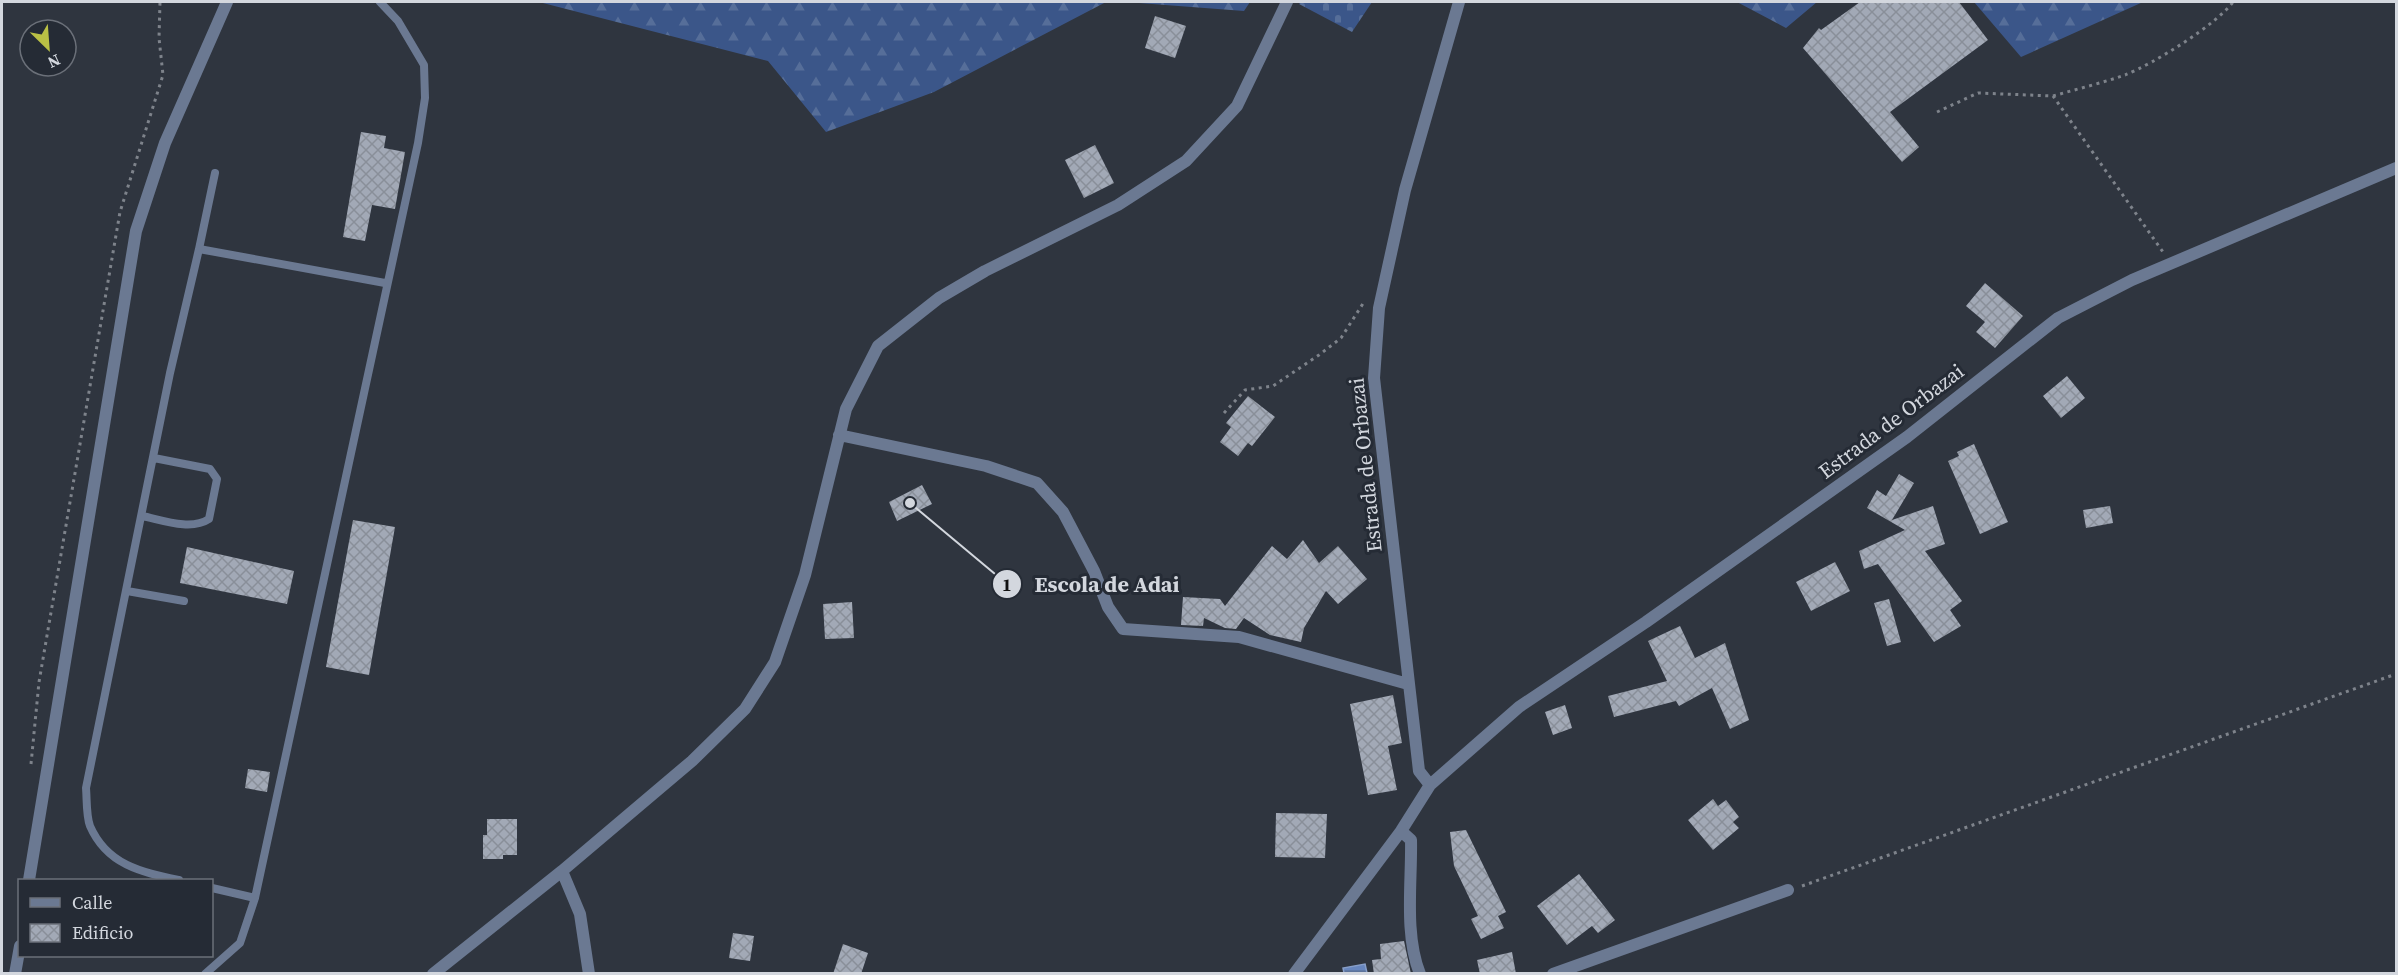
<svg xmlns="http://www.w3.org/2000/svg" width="2398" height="975" font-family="'Source Serif 4',serif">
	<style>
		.forest { fill: url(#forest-firs) }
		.cemetery { fill: url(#cemetery-stones) }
		.water { fill: url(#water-rules); stroke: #879ec8; stroke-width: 1.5 }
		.building { fill: url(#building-cross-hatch) }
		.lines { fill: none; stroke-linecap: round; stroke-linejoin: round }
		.path { stroke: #7e838b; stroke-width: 3; stroke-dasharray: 3 4.5; stroke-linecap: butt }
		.lane { stroke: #6b7992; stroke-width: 8 }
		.street { stroke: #6b7992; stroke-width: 12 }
		.labels { text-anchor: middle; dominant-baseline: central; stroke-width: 6; stroke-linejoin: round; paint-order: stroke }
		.street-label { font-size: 21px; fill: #d3d7de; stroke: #252b35 }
		.leader { fill: none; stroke: #d3d7de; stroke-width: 2 }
		.callout-dot { fill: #d3d7de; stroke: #252b35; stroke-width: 2 }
		.mark-label { font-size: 18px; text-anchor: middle; font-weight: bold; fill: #111 }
		.callout-label { font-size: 22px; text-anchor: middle; font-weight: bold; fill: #d3d7de; stroke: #252b35; stroke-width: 6; stroke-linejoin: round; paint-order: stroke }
	</style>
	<defs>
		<pattern id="forest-firs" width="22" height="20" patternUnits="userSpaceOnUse" patternTransform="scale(1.5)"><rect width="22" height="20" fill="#3b5689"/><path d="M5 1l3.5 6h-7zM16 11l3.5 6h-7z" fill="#566e99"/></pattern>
		<pattern id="cemetery-stones" width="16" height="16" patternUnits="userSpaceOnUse" patternTransform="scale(1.5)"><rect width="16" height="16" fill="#3b5689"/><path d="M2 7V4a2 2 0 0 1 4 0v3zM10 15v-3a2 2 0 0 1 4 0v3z" fill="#566e99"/></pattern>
		<pattern id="water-rules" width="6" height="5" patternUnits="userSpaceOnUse" patternTransform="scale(1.5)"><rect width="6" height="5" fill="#6786be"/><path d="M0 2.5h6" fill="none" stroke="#596e93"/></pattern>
		<pattern id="building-cross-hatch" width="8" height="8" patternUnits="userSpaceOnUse" patternTransform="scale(1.5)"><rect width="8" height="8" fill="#a2a9b6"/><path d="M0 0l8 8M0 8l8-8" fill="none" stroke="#898f99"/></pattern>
	</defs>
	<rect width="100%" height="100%" fill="#2f353f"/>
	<path class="forest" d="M539 2H1106L934 92 826 132 768 61Z
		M1126 2H1250L1244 11Z
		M1737 2H1817L1786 28Z
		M1974 2H2143L2021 57Z"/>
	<path class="cemetery" d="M1301 2H1372L1352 32 1299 4Z"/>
	<path class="water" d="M1365 964 1367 973H1344L1343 968Z"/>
	<path class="building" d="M1860 2H1959L1988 40 1890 112 1919 147 1902 162 1803 48 1819 28 1821 30Z
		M1155 16 1186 26 1175 58 1145 48Z
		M361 132 386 136 384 148 405 152 395 209 372 205 365 241 343 237Z
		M1095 145 1114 183 1084 198 1065 160Z
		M1985 283 2023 316 1995 348 1976 332 1985 322 1966 306Z
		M2067 376 2085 398 2061 418 2043 396Z
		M1248 396 1275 417 1252 446 1248 443 1238 456 1220 442 1231 427 1226 423Z
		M1974 444 2008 522 1980 534 1948 461 1959 456 1957 452Z
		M1899 474 1914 483 1892 520 1933 506 1945 544 1925 551 1962 601 1950 610 1961 626 1934 642 1878 564 1864 569 1859 551 1905 530 1867 508 1877 490 1886 496Z
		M922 485 932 504 897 521 889 502Z
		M2110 506 2113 523 2086 528 2083 510Z
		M353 520 395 527 369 675 326 667Z
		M1303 540 1319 563 1338 546 1367 579 1338 604 1326 591 1304 628 1301 642 1270 635 1244 618 1236 629 1225 628 1204 618 1203 626 1181 625 1183 597 1220 599 1225 606 1272 546 1287 559Z
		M187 547 294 571 287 604 180 583Z
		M1835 562 1850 591 1811 611 1796 582Z
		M1889 599 1901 642 1887 646 1874 603Z
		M852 602 854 638 825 639 823 604Z
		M1680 626 1695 658 1725 643 1749 720 1730 729 1712 688 1679 706 1676 701 1614 717 1608 696 1667 681 1648 641Z
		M1393 695 1402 743 1388 746 1397 790 1368 795 1350 704Z
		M1565 705 1572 728 1553 735 1545 712Z
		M248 769 270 772 267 792 245 788Z
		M1713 799 1718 806 1726 800 1739 817 1733 822 1739 828 1713 850 1688 820Z
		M1276 813 1327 814 1325 858 1275 857Z
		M487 819H517V855H503V859H483V835H487Z
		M1466 830 1506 912 1498 916 1504 928 1481 939 1471 919 1478 916 1454 866 1450 832Z
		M1579 874 1615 920 1598 933 1592 926 1567 945 1537 906Z
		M733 933 754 936 750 961 729 958Z
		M1404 941 1411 974H1374L1372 960 1381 959 1380 944Z
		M843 944 868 953 861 974H833Z
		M1512 952 1516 974H1480L1477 960Z"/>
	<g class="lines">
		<path class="path" d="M2053 96C2077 89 2102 83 2125 75 2153 64 2216 25 2233 2
			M1937 112 1978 93 2053 96 2163 252
			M1224 413 1245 390 1273 386 1319 355 1341 338 1364 302
			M31 764 39 682 120 212 163 75 159 38 160 2
			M1802 886 2396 674"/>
		<path class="lane" d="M199 249 215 173
			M142 516C162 520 191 531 209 519L217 479 210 469 154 458
			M127 591 184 601
			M179 880C141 872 107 865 90 826 86 815 87 799 86 788L170 373 199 249 385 283
			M212 888 255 898
			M205 974 240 943 255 898 418 143 425 98 424 65 398 21 380 2"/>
		<path class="street" d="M839 435 986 466 1037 483 1063 512 1094 571 1108 607 1123 629 1239 637 1408 684
			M1430 785 1419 771 1374 378 1379 308 1405 190 1459 2
			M1401 831 1411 840C1412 881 1404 934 1420 974
			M562 871 580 914 589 974
			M29 880 136 231 165 143 227 2
			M15 974 20 946
			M433 974 562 871 692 761 745 709 775 662 805 575 846 409 878 346 939 298 985 271 1118 205 1186 161 1237 106 1287 2
			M1294 974 1401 831 1430 785 1519 707 1646 622 1907 437 2058 318 2132 280 2396 168
			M1553 974 1788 890"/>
	</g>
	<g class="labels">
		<g class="street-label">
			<text transform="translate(1891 421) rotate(-37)">Estrada de Orbazai</text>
			<text transform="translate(1365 465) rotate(-96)">Estrada de Orbazai</text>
		</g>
	</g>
	<path class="leader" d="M910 503L1007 584"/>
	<g class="callout-dot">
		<circle cx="910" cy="503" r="6"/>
		<circle cx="1007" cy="584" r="15"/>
	</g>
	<g class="mark-label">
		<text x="1007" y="591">1</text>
	</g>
	<g class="callout-label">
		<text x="1107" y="592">Escola de Adai</text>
	</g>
	<rect width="2398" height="975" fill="none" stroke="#d3d7de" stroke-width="6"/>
	<rect x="18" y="879" width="195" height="78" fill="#252b35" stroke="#6b7079" stroke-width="1.5"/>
	<rect x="30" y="898" width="30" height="9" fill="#6b7992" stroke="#6b7079" stroke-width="1.5"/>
	<text x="72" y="909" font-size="18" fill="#d3d7de">Calle</text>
	<rect x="30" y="924" width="30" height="18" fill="url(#building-cross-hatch)" stroke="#6b7079" stroke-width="1.5"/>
	<text x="72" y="939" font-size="18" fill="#d3d7de">Edificio</text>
	<g transform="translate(48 48) rotate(155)"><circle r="28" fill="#252b35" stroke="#6b7079" stroke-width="1.5"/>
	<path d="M0-4.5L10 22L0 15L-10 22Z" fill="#bac045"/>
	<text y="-9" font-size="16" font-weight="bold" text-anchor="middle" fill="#d3d7de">N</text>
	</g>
</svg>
